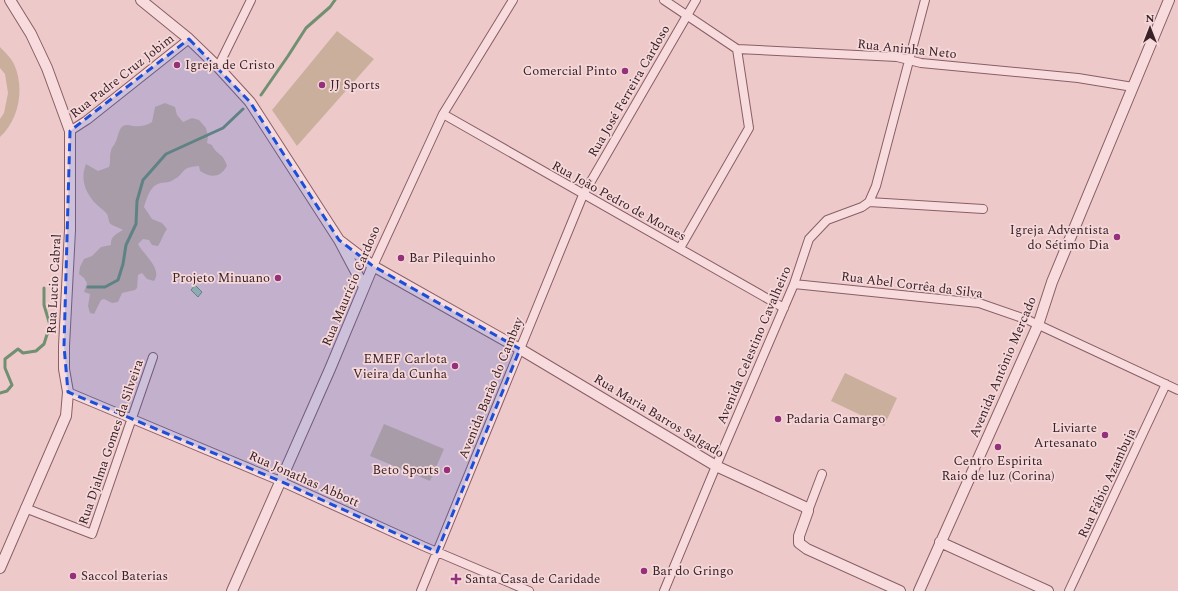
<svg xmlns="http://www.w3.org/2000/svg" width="1178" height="591" font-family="Spectral,serif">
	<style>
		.green { fill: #cbaf9d }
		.water { fill: #aac2aa; stroke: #709071 }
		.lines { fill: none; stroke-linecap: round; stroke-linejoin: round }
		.stream { stroke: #709071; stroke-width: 3 }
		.minor-casing { stroke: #895e67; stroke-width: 10 }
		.tertiary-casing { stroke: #895e67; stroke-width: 12 }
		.minor { stroke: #f8dcdd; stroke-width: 8 }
		.tertiary { stroke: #f8dcdd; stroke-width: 10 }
		.marked { fill: #1d4ed8; fill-opacity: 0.2; stroke: #1d4ed8; stroke-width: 3; stroke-dasharray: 8 5; stroke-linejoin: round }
		.poi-dot { fill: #95317b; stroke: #f5d8d9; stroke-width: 1.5 }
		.labels { text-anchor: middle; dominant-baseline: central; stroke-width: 3.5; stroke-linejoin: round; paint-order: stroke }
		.street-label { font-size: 13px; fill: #3a2127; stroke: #f5d8d9 }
		.poi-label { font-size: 13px; fill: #3a2127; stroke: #f5d8d9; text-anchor: start }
	</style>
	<rect width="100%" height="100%" fill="#edc9ca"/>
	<path class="green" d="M337 31 374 59 297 146 272 110Z
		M0 47C5 52 11 58 14 64 25 88 19 120 0 137V119L4 113 8 93 5 74 0 68Z
		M165 103 175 107 177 115 183 122 192 118 199 120 206 128 208 137 207 143 212 145C217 156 223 152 227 166 220 178 211 178 200 171L199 166C179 167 186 174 173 180 169 183 166 182 161 183 150 185 147 198 144 207L152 219 162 223 167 229C163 234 162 240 158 246L152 245 149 240 143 239 138 244C143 254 163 269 154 281L147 279 142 273 138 275 137 288 135 290 122 293 118 302 112 303 104 299 101 300 94 314 90 313 88 306 90 294 84 292 87 283 84 278 79 274 80 267 84 259 92 256 101 247 111 245C110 236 117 234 123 230 120 228 116 227 112 225 108 223 109 218 107 214 104 210 99 207 96 204 85 192 80 179 86 164L98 171 109 167C111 161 109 156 111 151 111 148 114 146 115 143 119 137 118 124 128 125 137 127 144 127 152 122L155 107Z
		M845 373 897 398 884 426 831 401Z
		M384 424 444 449 430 481 370 456Z"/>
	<path class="water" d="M195 285 202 292 198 297 191 290Z"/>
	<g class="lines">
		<path class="stream" d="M261 95 288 56 306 28 330 7 335 0
			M88 287H105L118 280 123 264 126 245 136 224 137 201 143 180 166 154 223 128 243 109
			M0 393 7 391 12 385 5 368V359L18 349 23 353 36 351 44 344 50 325 44 305V288"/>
		<g class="minor-casing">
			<path id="minor" d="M664 0 737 49 897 57 921 63 1078 78 1133 87
				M218 67 251 0
				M443 114 784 308
				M70 131 87 120 189 39
				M869 202 983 209
				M680 248 749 128 737 49
				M373 266 443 114 513 0
				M794 284 979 303 1028 320 1178 390
				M68 392 280 481 423 546 529 591
				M25 508 92 534 153 357
				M808 511 822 474
				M421 591 583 195 696 0
				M664 591 716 466 794 284 809 239 827 220 862 207 869 202 876 186 925 0
				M1069 591 1166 384"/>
		</g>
		<g class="tertiary-casing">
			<path id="tertiary" d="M141 0 189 39 218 67 250 102 339 240 364 287
				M339 240 373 266 520 349 716 466 805 507 808 511 799 536V543L807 549 900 591
				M940 542 1048 591
				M0 568 66 416 68 392 64 369V346L70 230V131L47 68 31 34 10 0
				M232 591 330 369 373 266
				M919 591 1038 325 1052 282 1169 0"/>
		</g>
		<use href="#minor" class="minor"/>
		<use href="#tertiary" class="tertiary"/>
	</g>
	<path class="marked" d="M189 39 250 102 339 240 373 266 520 349 437 552 280 481 68 392 64 346 70 131Z"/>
	<g class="poi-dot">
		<circle cx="177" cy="65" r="4"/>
		<circle cx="625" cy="71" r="4"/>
		<circle cx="322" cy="85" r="4"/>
		<circle cx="1117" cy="237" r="4"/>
		<circle cx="401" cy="258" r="4"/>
		<circle cx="278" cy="278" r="4"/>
		<circle cx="455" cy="366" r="4"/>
		<circle cx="778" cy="419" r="4"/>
		<circle cx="1105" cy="435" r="4"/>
		<circle cx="998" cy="447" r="4"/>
		<circle cx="447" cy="470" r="4"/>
		<circle cx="644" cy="571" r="4"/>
		<circle cx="73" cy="576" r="4"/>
		<path d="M454 573h4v4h4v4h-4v4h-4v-4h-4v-4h4z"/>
	</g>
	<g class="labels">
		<g class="street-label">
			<text transform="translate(907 49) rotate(6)">Rua Aninha Neto</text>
			<text transform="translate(122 76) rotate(-38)">Rua Padre Cruz Jobim</text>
			<text transform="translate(629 91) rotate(-60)">Rua José Ferreira Cardoso</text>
			<text transform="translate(619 201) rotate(29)">Rua João Pedro de Moraes</text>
			<text transform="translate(54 284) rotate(-87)">Rua Lucio Cabral</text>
			<text transform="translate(912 285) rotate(7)">Rua Abel Corrêa da Silva</text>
			<text transform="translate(351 286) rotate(-67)">Rua Maurício Cardoso</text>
			<text transform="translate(754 345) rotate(-67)">Avenida Celestino Cavalheiro</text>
			<text transform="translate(1003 367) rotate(-67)">Avenida Antônio Mercado</text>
			<text transform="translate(491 388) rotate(-68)">Avenida Barão do Cambay</text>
			<text transform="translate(659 416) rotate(31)">Rua Maria Barros Salgado</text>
			<text transform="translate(111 442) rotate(-71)">Rua Djalma Gomes da Silveira</text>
			<text transform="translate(304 479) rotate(24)">Rua Jonathas Abbott</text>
			<text transform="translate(1107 483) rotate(-65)">Rua Fábio Azambuja</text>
		</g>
		<g class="poi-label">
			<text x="185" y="65">Igreja de Cristo</text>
			<text x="617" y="71" text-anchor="end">Comercial Pinto</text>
			<text x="330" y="85">JJ Sports</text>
			<text x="1109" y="230" text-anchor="end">Igreja Adventista<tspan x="1109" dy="15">do Sétimo Dia</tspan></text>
			<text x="409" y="258">Bar Pilequinho</text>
			<text x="270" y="278" text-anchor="end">Projeto Minuano</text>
			<text x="447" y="359" text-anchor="end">EMEF Carlota<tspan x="447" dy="15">Vieira da Cunha</tspan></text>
			<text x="786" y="419">Padaria Camargo</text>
			<text x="1097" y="428" text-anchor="end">Liviarte<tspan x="1097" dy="15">Artesanato</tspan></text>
			<text x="998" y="461" text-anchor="middle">Centro Espirita<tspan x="998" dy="15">Raio de luz (Corina)</tspan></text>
			<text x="439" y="470" text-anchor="end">Beto Sports</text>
			<text x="652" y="571">Bar do Gringo</text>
			<text x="81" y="576">Saccol Baterias</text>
			<text x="465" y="579">Santa Casa de Caridade</text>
		</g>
	</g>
	<g transform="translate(1150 28)" stroke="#f5d8d9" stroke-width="3" paint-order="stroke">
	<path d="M0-3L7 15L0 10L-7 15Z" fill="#3a2127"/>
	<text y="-6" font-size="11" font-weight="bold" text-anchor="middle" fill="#3a2127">N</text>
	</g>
</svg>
